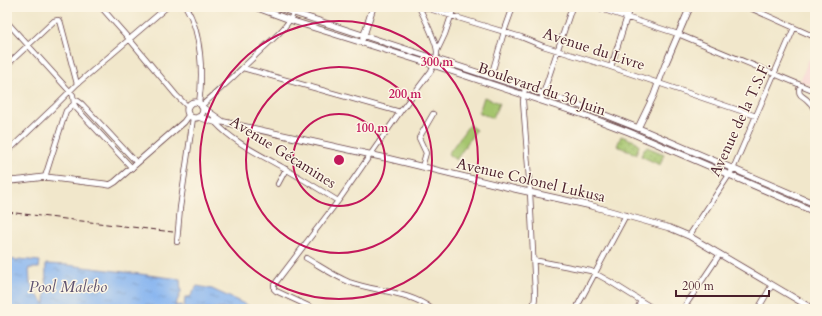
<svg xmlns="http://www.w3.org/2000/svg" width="822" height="316" font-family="Cardo,serif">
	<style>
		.built { fill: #f7cfd0 }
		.grass { fill: url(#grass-dots); stroke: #77724c }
		.garden { fill: #a4c56d; stroke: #77724c }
		.water { fill: url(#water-ripples); stroke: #686a8e }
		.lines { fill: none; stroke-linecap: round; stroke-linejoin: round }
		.minor-casing { stroke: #633d43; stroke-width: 6 }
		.major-casing { stroke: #633d43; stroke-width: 7 }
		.minor { stroke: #fff; stroke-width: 4.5 }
		.major { stroke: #fff; stroke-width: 5.5 }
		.rail { stroke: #4a1f2b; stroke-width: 1; stroke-dasharray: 6 3; stroke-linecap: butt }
		.ring { fill: none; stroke: #c2185b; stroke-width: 2 }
		.labels { text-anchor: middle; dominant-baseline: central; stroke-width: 3; stroke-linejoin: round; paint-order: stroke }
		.street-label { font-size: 15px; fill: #4a1f2b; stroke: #fcf5e5 }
		.water-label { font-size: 16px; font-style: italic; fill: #5f5370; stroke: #fcf5e5 }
		.centre { fill: #c2185b; stroke: #fcf5e5; stroke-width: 2 }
		.ring-label { font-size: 12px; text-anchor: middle; font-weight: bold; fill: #c2185b; stroke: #fcf5e5; stroke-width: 3; stroke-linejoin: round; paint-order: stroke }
	</style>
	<defs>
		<pattern id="grass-dots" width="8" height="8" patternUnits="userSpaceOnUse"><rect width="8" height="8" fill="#a4c56d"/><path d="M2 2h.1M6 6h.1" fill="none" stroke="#889f5a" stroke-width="1.8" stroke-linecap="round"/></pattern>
		<pattern id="water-ripples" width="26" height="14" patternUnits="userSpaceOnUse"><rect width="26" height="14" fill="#85b4f0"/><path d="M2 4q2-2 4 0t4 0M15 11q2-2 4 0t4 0" fill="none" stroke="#6f92c3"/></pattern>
	</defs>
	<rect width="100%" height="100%" fill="#fcf5e5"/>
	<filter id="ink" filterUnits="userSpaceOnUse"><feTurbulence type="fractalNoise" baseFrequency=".025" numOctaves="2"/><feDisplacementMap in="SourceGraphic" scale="8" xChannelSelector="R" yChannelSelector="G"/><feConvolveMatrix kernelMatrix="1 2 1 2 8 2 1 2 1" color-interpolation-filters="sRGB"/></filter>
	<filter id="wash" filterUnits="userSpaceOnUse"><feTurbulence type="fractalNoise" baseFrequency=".012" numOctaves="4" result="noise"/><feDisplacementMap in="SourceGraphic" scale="16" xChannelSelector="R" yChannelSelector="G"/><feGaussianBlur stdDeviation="0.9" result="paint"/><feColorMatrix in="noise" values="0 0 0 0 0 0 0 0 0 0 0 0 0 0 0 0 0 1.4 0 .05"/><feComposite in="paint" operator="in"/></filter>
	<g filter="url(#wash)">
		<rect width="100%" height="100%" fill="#f1e7cb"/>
		<path class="built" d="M809 59 815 62V87L800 81Z"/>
		<path class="grass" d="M621 136 637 142 639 146 636 154 617 146Z
			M647 147 664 154 660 165 641 156 645 148Z"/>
		<path class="garden" d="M484 97 499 103 493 118 479 113Z
			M469 125 476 130 456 160 448 154Z"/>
		<path class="water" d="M7 259 18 260 19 259 40 261 39 268H29L30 283 37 295 45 304 46 264 68 265 180 279 181 292 175 306 182 305 181 309H7Z
			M197 286 212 289 249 306V309H184L185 297H190Z"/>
	</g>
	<g filter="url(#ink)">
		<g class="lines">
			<g class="minor-casing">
				<path id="minor" d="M101 7 130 40 176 95 188 107
					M186 7C202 33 203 75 199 104
					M423 7 488 27 521 37 543 46 611 67 756 116
					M595 7 678 34 815 91
					M748 7 815 37
					M7 22 73 95 74 104 77 109 132 168
					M437 51 445 34 454 7
					M7 65 54 21 58 20 60 21 61 24 77 84
					M611 67 630 7
					M243 68 400 112
					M490 77 492 73 504 32 513 7
					M800 85C797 98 803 94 809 102 812 104 813 108 815 111
					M525 88 523 101 530 192 535 293C535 300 535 305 529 309
					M74 100 78 101 82 104 137 163
					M541 100 572 7
					M201 106C219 91 236 74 253 58 269 41 288 30 296 7
					M215 122C233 142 259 154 282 167 301 178 319 189 338 201
					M7 152 53 108 77 84 167 7
					M422 167 426 153 419 138 433 114
					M45 177 64 117 66 111 74 104
					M278 184 286 169
					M689 236 733 169 794 28
					M177 242 180 208 193 118
					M306 258C320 266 334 276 349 282 376 292 409 291 432 309
					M533 260 591 271 609 281 654 309
					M315 309 276 291 274 289V285L341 197 400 112 431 71C434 65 437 59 437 52 437 43 424 17 419 7
					M577 309 578 305 626 215
					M637 309 641 301
					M683 309 720 254
					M758 309 772 285"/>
			</g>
			<g class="major-casing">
				<path id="major" d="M255 7 296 22 424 62 584 115 629 132 725 173 815 212
					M276 7 587 108 643 130 815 204
					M363 38 373 7
					M187 110a8 8 0 1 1 16 0a8 8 0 1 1-16 0Z
					M202 107 222 121
					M198 117 215 122H224L386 158 515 189 592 206 670 228 689 236 813 309
					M638 128 654 95 665 65 690 7
					M7 181C20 181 32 178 45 177L104 184 110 185 115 182 184 122 189 115"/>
			</g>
			<use href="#minor" class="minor"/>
			<use href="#major" class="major"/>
			<path class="rail" d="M7 212 173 232"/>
		</g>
	</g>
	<g class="ring">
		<circle cx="339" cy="160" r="46"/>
		<circle cx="339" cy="160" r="93"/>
		<circle cx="339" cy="160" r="139"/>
	</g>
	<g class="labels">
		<g class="street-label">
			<text transform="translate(594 49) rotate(18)">Avenue du Livre</text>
			<text transform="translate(542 89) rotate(19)">Boulevard du 30 Juin</text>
			<text transform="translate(740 119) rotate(-65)">Avenue de la T.S.F.</text>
			<text transform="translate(283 152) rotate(32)">Avenue Gécamines</text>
			<text transform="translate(531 180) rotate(13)">Avenue Colonel Lukusa</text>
		</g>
		<g class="water-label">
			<text x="68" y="287">Pool Malebo</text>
		</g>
	</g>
	<circle cx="339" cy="160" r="6" class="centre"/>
	<g class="ring-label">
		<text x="437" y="66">300 m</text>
		<text x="405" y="98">200 m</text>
		<text x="372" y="132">100 m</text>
	</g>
	<rect width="822" height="316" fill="none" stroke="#fcf5e5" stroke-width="24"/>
	<path d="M676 290v6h93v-6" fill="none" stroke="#4a1f2b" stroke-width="2"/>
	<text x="682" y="290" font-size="12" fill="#4a1f2b" stroke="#fcf5e5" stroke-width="3" paint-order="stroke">200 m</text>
</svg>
